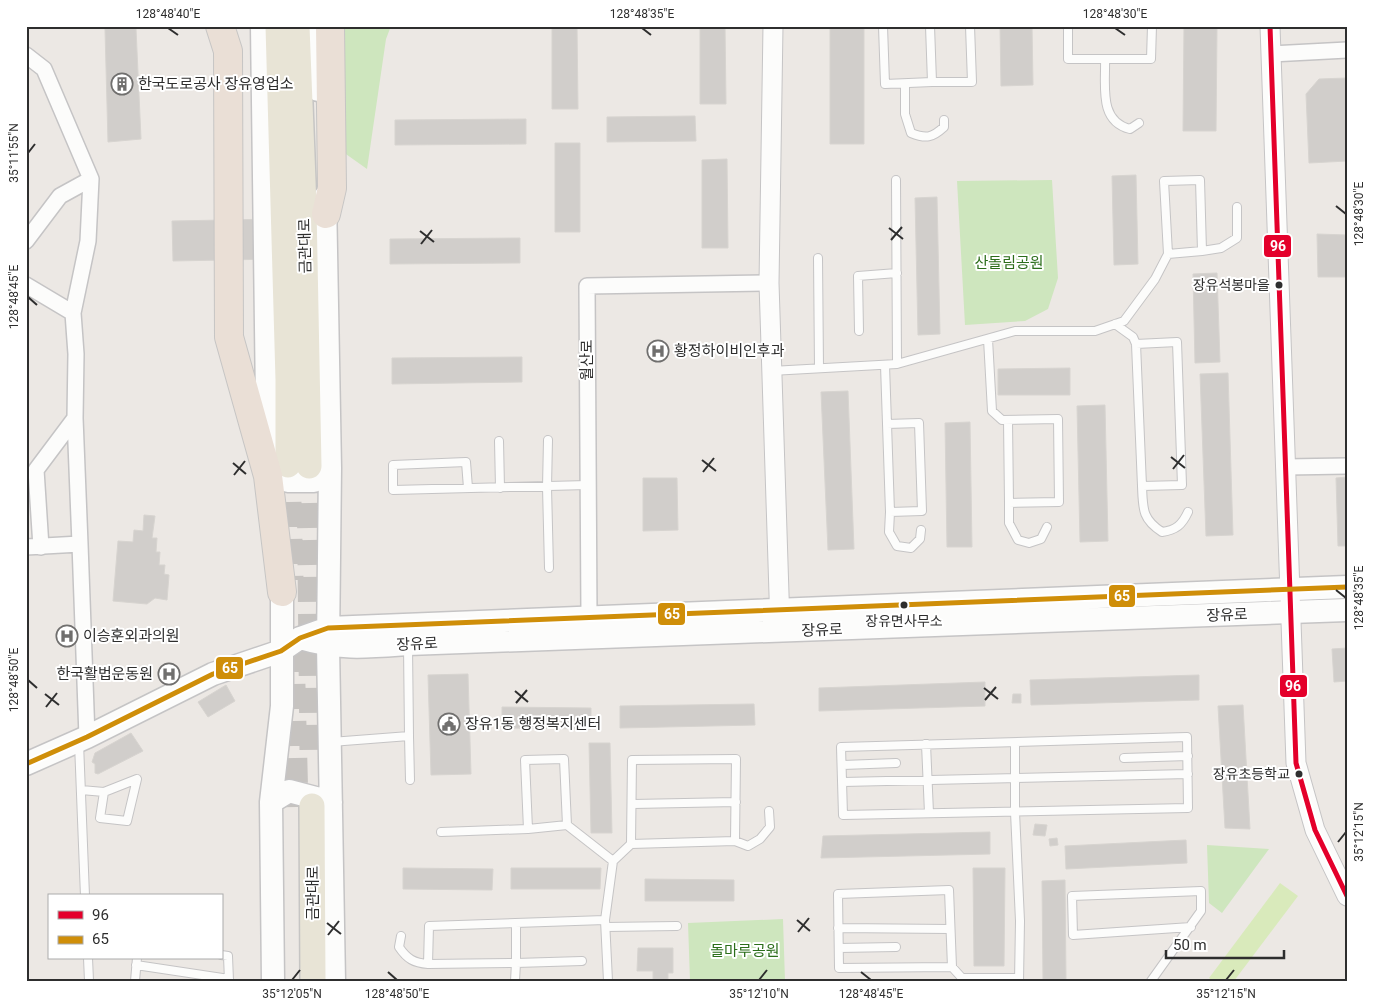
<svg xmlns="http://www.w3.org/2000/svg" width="1373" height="1007" font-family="Roboto,'Noto Sans KR',sans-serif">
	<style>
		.green { fill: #cee6be }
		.pitch { fill: #d9eabb }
		.building { fill: #d1cecb; stroke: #d7d4d0 }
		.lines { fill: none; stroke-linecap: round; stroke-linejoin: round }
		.primary-tunnel { stroke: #c6c3c0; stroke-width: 25; stroke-dasharray: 25 12; stroke-linecap: butt }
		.service-casing { stroke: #c5c4c5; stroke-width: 10 }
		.minor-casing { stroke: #c5c4c5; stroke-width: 18 }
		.tertiary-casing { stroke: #c5c4c5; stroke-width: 21 }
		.secondary-casing { stroke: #c5c4c5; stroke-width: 25 }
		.primary-casing { stroke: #c6c5c4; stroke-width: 28 }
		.motorway-casing { stroke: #c6c5c4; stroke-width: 30 }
		.service { stroke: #fcfcfb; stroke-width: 8 }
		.minor { stroke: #fcfcfb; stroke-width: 15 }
		.tertiary { stroke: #fcfcfb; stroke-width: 19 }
		.secondary { stroke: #fcfcfb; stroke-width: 22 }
		.primary { stroke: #e8e4d6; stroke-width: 25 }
		.motorway { stroke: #eadfd6; stroke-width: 28 }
		.bus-1-casing { stroke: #fff; stroke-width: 9 }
		.bus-2-casing { stroke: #fff; stroke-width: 9 }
		.bus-1 { stroke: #e4002b; stroke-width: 5 }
		.bus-2 { stroke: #cf8e09; stroke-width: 5 }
		.ticks { fill: none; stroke: #2e2e2e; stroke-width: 2 }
		.bus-dot { fill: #2e2e2e; stroke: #fff; stroke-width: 2 }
		.labels { text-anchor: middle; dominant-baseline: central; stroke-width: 4; stroke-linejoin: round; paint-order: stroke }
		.bus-label { font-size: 14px; fill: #2e2e2e; stroke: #fff; text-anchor: end }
		.poi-label { font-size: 15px; fill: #2e2e2e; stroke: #fff; text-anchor: start }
		.street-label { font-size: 15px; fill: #2e2e2e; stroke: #fff }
		.park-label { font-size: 15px; fill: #2c6e1b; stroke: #fff }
		.line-badge { stroke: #fff; stroke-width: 2 }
		.badge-label { font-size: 14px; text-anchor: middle; font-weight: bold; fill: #fff }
		.neatline { fill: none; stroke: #2e2e2e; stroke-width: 2 }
		.ticks-label { font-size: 12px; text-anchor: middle; fill: #2e2e2e }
	</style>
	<rect width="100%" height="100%" fill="#ece8e4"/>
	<path class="green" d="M340 26H391L386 39 367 169 343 152Z
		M1052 180 1058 278 1048 309 1025 321 965 325 957 181Z
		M1207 845 1269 849 1222 913 1209 903Z
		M783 919 785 981H690L688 923Z"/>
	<path class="pitch" d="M1280 883 1298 896 1234 981H1213L1209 978Z"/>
	<path class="building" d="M552 26H577L578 109H552Z
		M700 26H725L726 104H700Z
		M830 26H864V144H830Z
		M1000 26H1032L1033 85 1001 86Z
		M1184 26H1217L1216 131H1183Z
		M105 29H136L141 139 108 142Z
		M1347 78V161L1309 163 1306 94 1319 79Z
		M695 116 696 141 607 142V117Z
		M526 119V144L395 145V120Z
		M555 143H580V232H555Z
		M727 159 728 248H702V160Z
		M1136 175 1138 264 1114 265 1112 176Z
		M937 197 940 334 918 335 915 198Z
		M275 219 276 259 173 261 172 221Z
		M1317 234 1347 235V277H1318Z
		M520 238V263L390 264V239Z
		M1217 273 1220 362 1195 363 1193 274Z
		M522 357V382L392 384V358Z
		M1070 368V395H998V369Z
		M1228 373 1233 535 1206 536 1200 374Z
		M848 391 854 549 828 550 821 392Z
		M1105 405 1108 541 1080 542 1077 406Z
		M970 422 972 547H947L945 423Z
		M1347 477V546H1338L1336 478Z
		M643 478H677L678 530 643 531Z
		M144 515 155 516 152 538H157L156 552H160L159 565H165L164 574 169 575 167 600 155 598 147 604 113 601 118 541 133 542 134 530 143 531Z
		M1347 648V681L1334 682 1332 649Z
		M468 674 471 774 431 775 428 675Z
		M1199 675V700L1031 705 1030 680Z
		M985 682V706L819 711V688Z
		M226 685 235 701 208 717 198 702Z
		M1013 694H1021V703H1012Z
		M754 704 755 725 620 728V706Z
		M1243 705 1250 829 1225 828 1218 706Z
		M502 707 591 708V729L502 728Z
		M131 733 143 751 98 774 95 773V764L92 762 95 753Z
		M589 743H610L612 833H591Z
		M1035 824 1047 825 1045 836 1033 835Z
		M990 832V854L821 858 823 836Z
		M1057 838 1058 845 1050 846 1049 839Z
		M1186 840 1187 863 1066 869 1065 846Z
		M403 868 493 869 492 890 403 889Z
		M511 868H601L600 889H511Z
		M973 868H1005L1004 966H974Z
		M645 879 734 880V901H645Z
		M1065 880 1066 981H1043L1042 881Z
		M638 948H673V973H668V981H653V971H637Z"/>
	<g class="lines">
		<path class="primary-tunnel" d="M288 465 291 580
			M309 466 312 753
			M292 647 296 807"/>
		<g class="service-casing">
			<path id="service" d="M883 26 885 84 932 82 930 26
				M1068 26V59H1151L1152 26
				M1105 59C1106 85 1098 121 1130 129L1139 123
				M932 82H972L970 26
				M905 84V114L911 133C926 139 932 138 944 127V120
				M896 180 897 364
				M1202 251 1221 248 1237 238V207
				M818 258 819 368
				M1115 324 1133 337 1136 344 1142 486 1182 485 1177 342 1136 344
				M859 331 858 276 897 273
				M988 339 992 411 1002 420 1058 419 1059 502 1009 503 1008 420
				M885 365 890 512 922 511 919 423 887 424
				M771 371 897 364 1015 331H1095L1124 321 1155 279 1168 254 1164 181 1200 180 1202 251 1168 254
				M548 440 547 487 549 568
				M499 441 500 488
				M1142 486C1143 509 1142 519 1162 532 1176 530 1182 525 1188 512
				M468 488 466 462 393 465V490L588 485
				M1009 503V523L1018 540 1029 543 1041 539 1047 527
				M890 512 889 532 897 546 911 548 920 539 921 530
				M409 736 410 780
				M1187 737 1188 808 843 815 841 747Z
				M331 742 409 736 408 646
				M79 743 85 896
				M1015 743V812L1020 921 1019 981
				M926 744 929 813
				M1124 758 1188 756
				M843 765 896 763
				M843 782 1188 774
				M81 790 104 792 137 779 127 821 100 818 104 792
				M633 804 736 802
				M528 829 525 760 564 759 567 825
				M441 832 528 829 567 825 613 861
				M735 841 748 846 760 839 770 827 769 811
				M605 920 613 861 631 844 735 841 736 759 632 760 631 844
				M516 924V963L428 964 429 926 605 920 608 981
				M606 927 677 926
				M838 928 950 929
				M401 936 399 947C407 959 414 963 428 964
				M839 948 896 947
				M221 955 228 956 229 981
				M88 958 89 981
				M136 965 229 979
				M952 967 949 890 838 894 839 968 952 967 962 978H1018
				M135 981 137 958
				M515 981 516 963 582 961
				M1151 981 1201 911V891L1072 896 1073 935 1191 927"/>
		</g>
		<g class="minor-casing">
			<path id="minor" d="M1271 54 1347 50
				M26 55 44 69 91 179
				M26 241 60 196 91 179 88 241 73 313 76 354 75 418 36 470 41 547
				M26 285 73 313
				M75 418 80 544
				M1286 467 1347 466
				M26 547 80 544 87 737
				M589 616 587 286 769 283"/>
		</g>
		<g class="tertiary-casing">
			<path id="tertiary" d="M773 26 769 283 780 625
				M1270 26 1296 763 1315 830 1347 896"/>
		</g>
		<g class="secondary-casing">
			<path id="secondary" d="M262 26 268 476 289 481H314L330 468
				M315 26 318 90
				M325 197 330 468 328 646 334 981
				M300 638C340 650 367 647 408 644L1347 610
				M26 764 87 737 213 674 281 651 300 638 328 628 1347 587
				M271 802 289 791 331 802
				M273 981 271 802 282 706V592"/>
		</g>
		<g class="primary-casing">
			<path id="primary" d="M278 26 288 380V465
				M297 26 304 207 309 466
				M312 806 313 981"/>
		</g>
		<g class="motorway-casing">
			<path id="motorway" d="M220 26 228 51 229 337 268 476 282 592
				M326 214 332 188 330 26"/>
		</g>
		<use href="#service" class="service"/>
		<use href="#minor" class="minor"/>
		<use href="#tertiary" class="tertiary"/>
		<use href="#secondary" class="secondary"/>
		<use href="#primary" class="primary"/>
		<use href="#motorway" class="motorway"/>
		<g class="bus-1-casing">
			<path id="bus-1" d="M1270 26 1296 763 1315 830 1347 896"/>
		</g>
		<g class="bus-2-casing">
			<path id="bus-2" d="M26 764 87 737 213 674 281 651 300 638 328 628 1347 587"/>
		</g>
		<use href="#bus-1" class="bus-1"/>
		<use href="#bus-2" class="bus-2"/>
	</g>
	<path class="ticks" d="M168 28 178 35M642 28 651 35M1115 28 1125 35M28 153 35 144M1336 206 1346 214M889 228 903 239M420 231 434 242M891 240 902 227M421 244 432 230M28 297 37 305M1171 457 1185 468M702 460 716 471M233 463 246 474M1173 469 1184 455M703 472 714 458M234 475 245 461M1336 590 1346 598M28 680 37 688M984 688 998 699M515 691 528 702M45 694 59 705M985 700 996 687M516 703 527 690M46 707 57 693M1338 842 1346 832M797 920 810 931M327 923 341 934M798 932 809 918M328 935 339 921M388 972 397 980M861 972 871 980M292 980 300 970M759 980 767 970M1226 980 1234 970"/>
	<defs>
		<g id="building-ring" transform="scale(1.125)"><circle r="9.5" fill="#fff" stroke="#706f6e" stroke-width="1.5"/><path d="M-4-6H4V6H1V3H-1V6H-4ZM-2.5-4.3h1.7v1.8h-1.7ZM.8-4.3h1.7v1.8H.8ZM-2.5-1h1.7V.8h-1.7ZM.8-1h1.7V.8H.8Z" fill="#706f6e"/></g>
		<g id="hospital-ring" transform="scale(1.125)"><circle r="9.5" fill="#fff" stroke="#706f6e" stroke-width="1.5"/><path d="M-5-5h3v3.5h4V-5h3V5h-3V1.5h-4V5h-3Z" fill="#706f6e"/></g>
		<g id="civic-ring" transform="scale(1.125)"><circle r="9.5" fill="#fff" stroke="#706f6e" stroke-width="1.5"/><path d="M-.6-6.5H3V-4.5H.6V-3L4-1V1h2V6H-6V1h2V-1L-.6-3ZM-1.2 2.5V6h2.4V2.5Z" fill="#706f6e"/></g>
	</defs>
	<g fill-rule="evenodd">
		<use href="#building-ring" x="122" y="84"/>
		<use href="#hospital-ring" x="658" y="351"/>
		<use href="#hospital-ring" x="67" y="636"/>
		<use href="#hospital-ring" x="169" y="674"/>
		<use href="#civic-ring" x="449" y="724"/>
	</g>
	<g class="bus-dot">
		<circle cx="1279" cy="285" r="4.5"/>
		<circle cx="904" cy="605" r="4.5"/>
		<circle cx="1299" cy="774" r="4.5"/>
	</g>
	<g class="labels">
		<g class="bus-label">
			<text x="1270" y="285">장유석봉마을</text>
			<text x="904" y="621" text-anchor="middle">장유면사무소</text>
			<text x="1290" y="774">장유초등학교</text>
		</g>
		<g class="poi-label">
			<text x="138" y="84">한국도로공사 장유영업소</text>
			<text x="674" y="351">황정하이비인후과</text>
			<text x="83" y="636">이승훈외과의원</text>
			<text x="153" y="674" text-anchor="end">한국활법운동원</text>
			<text x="465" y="724">장유1동 행정복지센터</text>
		</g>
		<g class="street-label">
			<text transform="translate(305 246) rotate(-91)">금관대로</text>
			<text transform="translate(587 360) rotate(-90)">월산로</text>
			<text transform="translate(1227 615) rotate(-2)">장유로</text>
			<text transform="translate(822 630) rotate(-2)">장유로</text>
			<text transform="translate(417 644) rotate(-3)">장유로</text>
			<text transform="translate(313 893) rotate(-90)">금관대로</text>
		</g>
		<g class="park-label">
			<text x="1009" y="263">산돌림공원</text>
			<text x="745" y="951">돌마루공원</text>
		</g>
	</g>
	<g class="line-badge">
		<rect x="1263" y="234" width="29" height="24" rx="5" fill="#e4002b"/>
		<rect x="1108" y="584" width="28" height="24" rx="5" fill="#cf8e09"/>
		<rect x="657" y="602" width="29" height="24" rx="5" fill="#cf8e09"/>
		<rect x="215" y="656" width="29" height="24" rx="5" fill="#cf8e09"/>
		<rect x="1279" y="674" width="29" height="24" rx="5" fill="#e4002b"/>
	</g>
	<g class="badge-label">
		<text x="1278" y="251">96</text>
		<text x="1122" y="601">65</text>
		<text x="672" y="619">65</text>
		<text x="230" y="673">65</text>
		<text x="1293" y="691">96</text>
	</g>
	<rect width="1373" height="1007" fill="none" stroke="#ffffff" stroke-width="55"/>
	<rect x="48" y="894" width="175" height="65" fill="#ffffff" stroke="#ababab"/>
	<rect x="58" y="911" width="25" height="8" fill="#e4002b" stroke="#ababab"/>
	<text x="92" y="920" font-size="15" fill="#2e2e2e">96</text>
	<rect x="58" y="936" width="25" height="8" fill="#cf8e09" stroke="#ababab"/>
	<text x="92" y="944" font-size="15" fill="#2e2e2e">65</text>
	<path d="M1166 950v8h118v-8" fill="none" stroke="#2e2e2e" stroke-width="2.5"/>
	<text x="1173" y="950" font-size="15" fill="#2e2e2e" stroke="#ffffff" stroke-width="4" paint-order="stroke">50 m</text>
	<rect x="28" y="28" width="1318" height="952" class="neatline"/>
	<g class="ticks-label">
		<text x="168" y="18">128°48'40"E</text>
		<text x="642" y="18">128°48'35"E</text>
		<text x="1115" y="18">128°48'30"E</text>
		<text transform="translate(14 153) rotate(-90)" y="4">35°11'55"N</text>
		<text transform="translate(1359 214) rotate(-90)" y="4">128°48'30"E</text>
		<text transform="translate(14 297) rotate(-90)" y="4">128°48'45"E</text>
		<text transform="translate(1359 598) rotate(-90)" y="4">128°48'35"E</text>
		<text transform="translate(14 680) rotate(-90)" y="4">128°48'50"E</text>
		<text transform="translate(1359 832) rotate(-90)" y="4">35°12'15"N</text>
		<text x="292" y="998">35°12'05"N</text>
		<text x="397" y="998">128°48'50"E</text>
		<text x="759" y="998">35°12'10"N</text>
		<text x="871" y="998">128°48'45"E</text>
		<text x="1226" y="998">35°12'15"N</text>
	</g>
</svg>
